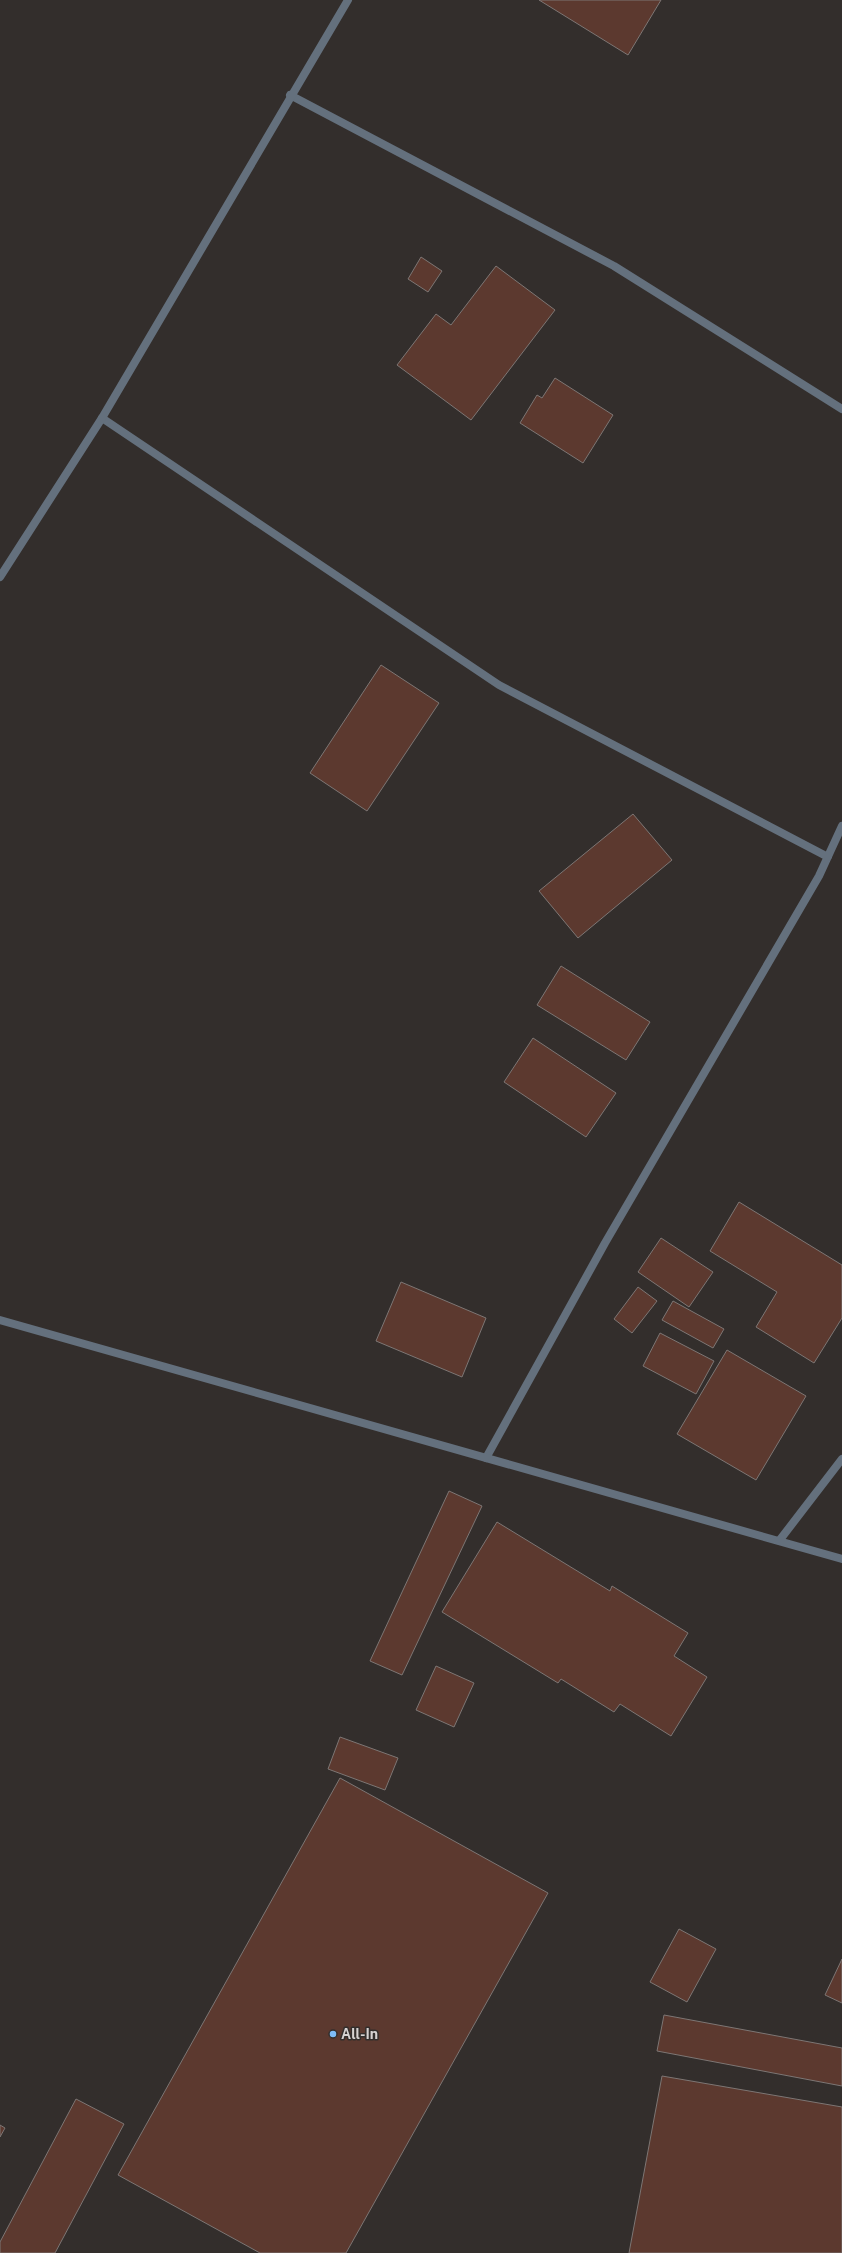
<svg xmlns="http://www.w3.org/2000/svg" width="842" height="2253" font-family="'Public Sans',sans-serif">
	<style>
		.building { fill: #5c392f; stroke: #7d7674 }
		.lines { fill: none; stroke-linecap: round; stroke-linejoin: round }
		.lane { stroke: #64707d; stroke-width: 8 }
		.street { stroke: #64707d; stroke-width: 8 }
		.poi-dot { fill: #7ebdf9; stroke: #332e2c; stroke-width: 1.5 }
		.labels { text-anchor: middle; dominant-baseline: central; stroke-width: 3; stroke-linejoin: round; paint-order: stroke }
		.poi-label { font-size: 14px; font-weight: bold; fill: #d6d2d1; stroke: #332e2c; text-anchor: start }
	</style>
	<rect width="100%" height="100%" fill="#332e2c"/>
	<path class="building" d="M539 0H661L628 55Z
		M421 257 442 271 428 292 408 279Z
		M496 266 555 310 471 420 397 365 436 314 451 325Z
		M555 378 613 415 583 463 520 423 537 395 542 398Z
		M381 665 439 703 367 811 310 773Z
		M633 814 672 860 578 938 539 891Z
		M561 966 650 1022 626 1060 537 1005Z
		M533 1038 616 1093 586 1137 504 1082Z
		M739 1202 842 1265V1318L814 1363 756 1327 777 1292 710 1251Z
		M661 1238 713 1272 689 1307 638 1272Z
		M401 1282 486 1318 462 1377 376 1341Z
		M638 1287 657 1301 632 1333 614 1319Z
		M673 1301 724 1329 713 1348 662 1320Z
		M660 1333 714 1361 696 1394 643 1366Z
		M727 1350 806 1396 756 1480 677 1434Z
		M449 1491 482 1506 402 1675 370 1661Z
		M497 1522 610 1591 612 1586 688 1633 674 1656 707 1677 671 1736 620 1704 614 1712 561 1679 558 1683 442 1612Z
		M436 1666 474 1683 454 1727 416 1710Z
		M340 1737 398 1758 385 1790 328 1769Z
		M340 1778 548 1893 346 2253H260L118 2175Z
		M679 1929 716 1949 687 2002 650 1982Z
		M842 1959V2003L825 1995Z
		M664 2015 842 2048V2086L657 2051Z
		M662 2076 842 2107V2253H629Z
		M76 2099 124 2124 55 2253H0V2242Z
		M0 2125 5 2128 0 2137Z"/>
	<g class="lines">
		<path class="lane" d="M290 95 614 266 842 409
			M102 418 499 685 828 857
			M486 1458 605 1243 819 876 842 826"/>
		<path class="street" d="M0 577 102 418 348 0
			M0 1320 842 1559
			M779 1541 842 1459"/>
	</g>
	<circle class="poi-dot" cx="333" cy="2034" r="4"/>
	<g class="labels">
		<g class="poi-label">
			<text x="341" y="2034">All-In</text>
		</g>
	</g>
</svg>
